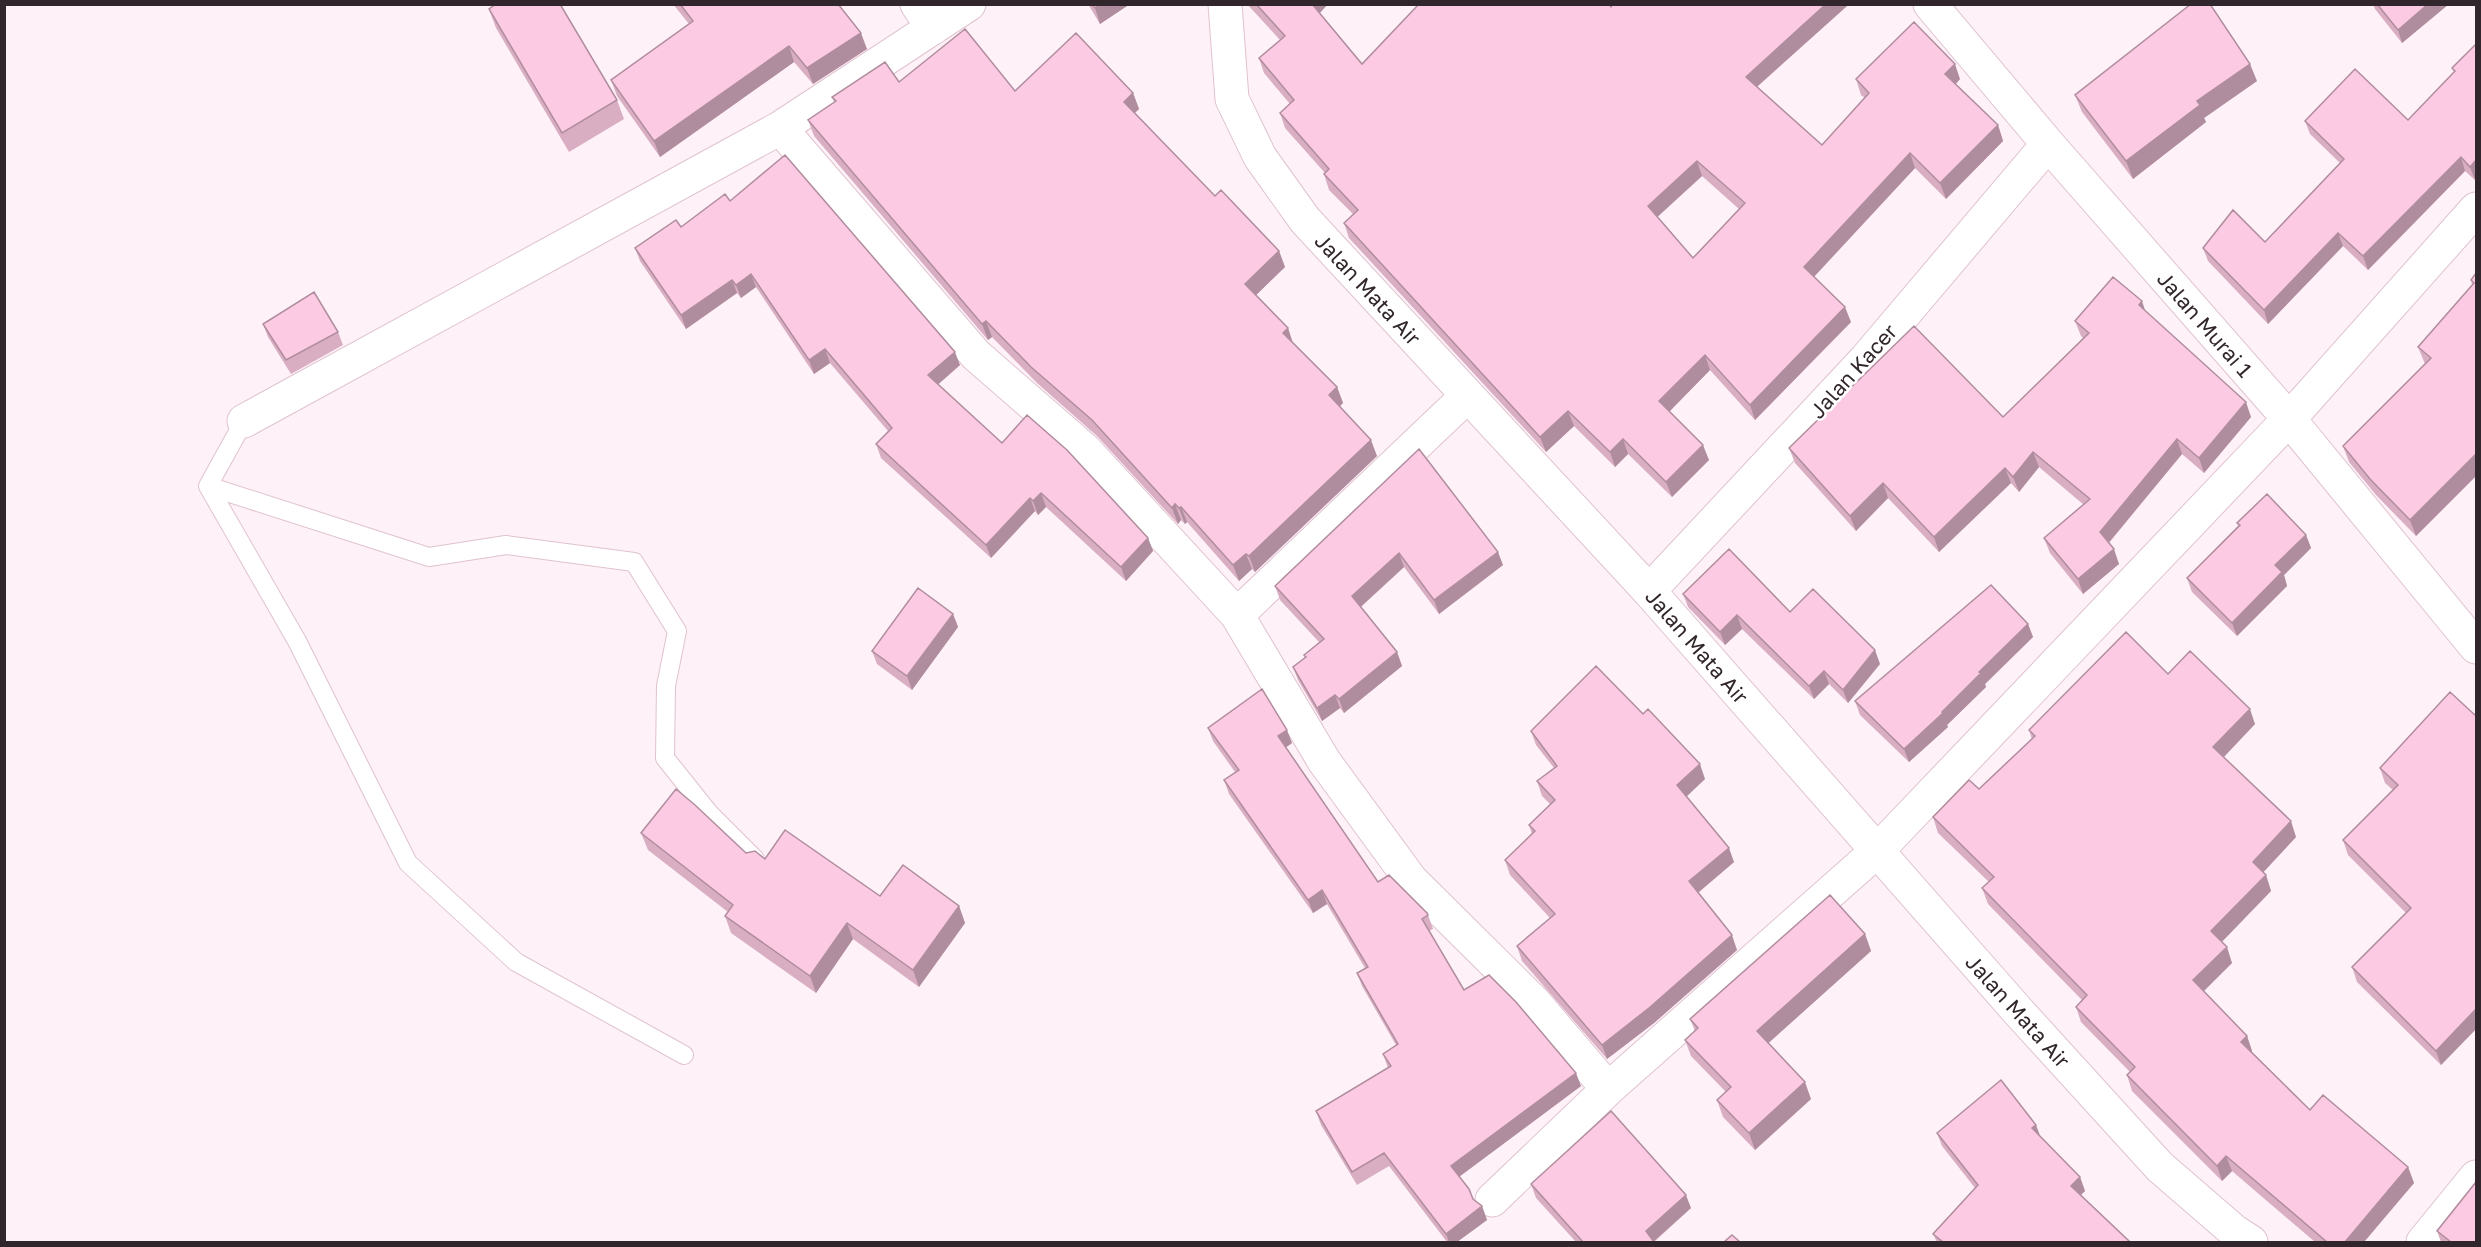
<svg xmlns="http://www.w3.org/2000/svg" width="2481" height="1247" font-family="'Golos Text',sans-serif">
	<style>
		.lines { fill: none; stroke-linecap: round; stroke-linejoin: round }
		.service-casing { stroke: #e0c2d0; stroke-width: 20 }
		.minor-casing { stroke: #e0c2d0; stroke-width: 35 }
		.tertiary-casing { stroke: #e0c2d0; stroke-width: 35 }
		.service { stroke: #fff; stroke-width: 18 }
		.minor { stroke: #fff; stroke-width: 33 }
		.tertiary { stroke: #fff; stroke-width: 33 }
		.wall { fill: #d9aec2; fill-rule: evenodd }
		.shaded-wall { fill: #b08d9e }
		.building { fill: #fccae2; stroke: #b08d9e; stroke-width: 1.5; fill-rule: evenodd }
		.labels { text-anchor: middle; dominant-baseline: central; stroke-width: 5; stroke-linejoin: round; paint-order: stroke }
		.street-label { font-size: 21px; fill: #31262b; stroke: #fff }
	</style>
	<rect width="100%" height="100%" fill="#fef1f7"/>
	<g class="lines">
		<g class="service-casing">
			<path id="service" d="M244 421 208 486 297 641 408 863 516 962 684 1055
				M208 486 429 557 506 545 634 562 677 631 666 686 665 758 709 813 755 859"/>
		</g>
		<g class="minor-casing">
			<path id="minor" d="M917 4 933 28
				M1930 4 2048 144 2289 419 2476 647
				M780 128 976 355 1085 450 1237 615
				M1467 396 1237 615 1324 761 1411 880 1535 1003 1608 1089
				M244 421 780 128 969 4
				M1649 591 1866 359 2048 144
				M1492 1200 1608 1089 1877 851 2289 419 2476 209"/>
		</g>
		<g class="tertiary-casing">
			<path id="tertiary" d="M1225 4 1232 99 1260 157 1305 220 1649 591 2017 1010 2160 1167 2234 1231 2251 1242
				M2423 1242 2476 1177"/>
		</g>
		<use href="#service" class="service"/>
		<use href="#minor" class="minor"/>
		<use href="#tertiary" class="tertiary"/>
	</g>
	<path class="wall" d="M673 4H838L867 49 813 84 794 62 660 157 617 96 611 80 689 24Z
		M1088 4H1130L1100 24Z
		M1247 4H1328L1320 13 1362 64 1611 7 1847 6 1757 87 1822 145 1865 98 1861 95 1856 79H1960L1956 84 1998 125 2003 141 1946 199 1915 168 1814 277 1851 322 1755 420 1710 370 1669 412 1709 460 1672 497 1628 454 1615 467 1574 426 1546 452 1349 238 1344 223 1353 214 1329 190 1324 174 1325 173 1285 128 1280 113 1290 104 1264 73 1259 58 1280 40ZM1702 176 1739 209 1693 258 1657 217Z
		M2373 4H2449L2402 43 2375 9Z
		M489 9 617 100 624 119 569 152 496 28Z
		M2476 44V179L2475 180 2465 171 2368 270 2343 246 2268 324 2208 261 2203 248 2265 242 2340 163 2310 134 2305 121 2408 120 2454 72 2452 68Z
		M2257 81 2204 118 2206 122 2133 179 2082 112 2075 95Z
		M899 82 1015 91 1133 93 1139 109 1135 113 1215 196 1279 251 1285 267 1256 295 1288 328 1293 343 1337 387 1343 403 1340 406 1377 456 1255 572 1252 569 1239 581 1187 522 1185 524 1181 520 1178 524 1097 436 1037 383 992 337 988 340 814 136 808 120 834 102 832 97Z
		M730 201 960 365 938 384 1002 443 1148 538 1153 551 1126 581 1046 507 1038 515 1035 511 991 558 881 458 876 444 888 431 830 363 814 374 756 287 741 298 737 293 686 329 640 261 635 248 681 227Z
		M2476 273V476L2416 536 2376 495 2349 462 2343 446 2425 364 2418 347 2472 285 2471 280Z
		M2145 311 2251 417 2204 473 2182 454 2109 543 2119 564 2083 594 2050 553 2044 538 2084 505 2039 467 2019 492 2011 483 1939 552 1888 498 1856 531 1795 463 1789 448 2003 417 2083 338 2081 336 2075 321Z
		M263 324 338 332 343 345 291 374 268 337Z
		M1419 449 1503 565 1439 614 1404 567 1361 607 1397 652 1402 666 1344 713 1340 708 1322 721 1298 680 1293 667 1305 658 1304 655 1319 642 1280 600 1275 586Z
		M2237 523 2306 535 2311 548 2284 575 2287 586 2237 636 2192 592 2187 578 2238 526Z
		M1683 594 1790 612 1880 664 1848 703 1829 684 1814 699 1742 629 1725 645 1688 607Z
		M953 614 958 627 912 690 877 664 872 651Z
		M2028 624 2033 637 1985 684 1986 687 1947 725 1948 727 1909 762 1860 715 1855 701Z
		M2168 674 2255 724 2223 758 2296 837 2263 872 2266 875 2271 891 2221 942 2232 963 2203 991 2247 1036 2252 1051V1052L2310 1110 2408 1167 2414 1183 2364 1242H2315L2232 1171 2222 1181 2132 1091 2127 1075 2130 1072 2081 1022 2076 1007 2082 1000 1988 904 1982 888 1989 882 1938 833 1933 817 1979 789 2032 739 2029 730Z
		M2476 716V1029L2441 1065 2357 982 2352 967 2406 913 2348 855 2343 840 2393 790 2385 783 2380 768Z
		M1208 728 1292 743 1285 748 1378 882 1428 915 1433 929 1429 931 1464 990 1581 1086 1459 1177 1473 1199 1482 1206 1487 1220 1457 1242H1447L1389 1166 1357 1185 1321 1125 1316 1111 1388 1068 1383 1054 1396 1045 1362 986 1357 973 1365 968 1327 904 1313 913 1229 794 1224 780 1235 772 1213 741Z
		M1531 731 1705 779 1686 796 1734 862 1698 893 1737 950 1654 1023 1607 1059 1522 961 1517 946 1550 918 1510 875 1505 860 1532 834 1529 825 1550 804 1542 796 1537 781 1554 768 1536 745Z
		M641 833 746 853 880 896 959 906 965 923 919 987 853 939 816 993 731 933 725 916 728 912 648 850Z
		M1865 934 1871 951 1768 1043 1811 1099 1755 1150 1723 1117 1717 1100 1726 1092 1691 1056 1685 1040 1695 1031 1690 1019Z
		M1937 1133 2041 1138 2080 1177 2085 1191 2081 1195 2131 1242H1937L1933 1234 1975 1188 1942 1146Z
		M1531 1184 1691 1208 1654 1242H1576L1536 1198Z
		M2437 1231 2476 1242H2441Z"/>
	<path class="shaded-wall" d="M1100 4H1130L1100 24 1095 8Z
		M1311 4H1328L1316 17Z
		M1826 4H1846L1847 6 1751 92 1746 77Z
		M2428 4H2449L2402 43 2398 30Z
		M861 33 867 49 813 84 807 68Z
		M789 46 794 62 660 157 654 141Z
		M1955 64 1960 79 1951 89 1945 74Z
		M2250 64 2257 81 2204 118 2206 122 2133 179 2126 161 2197 101Z
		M1133 93 1139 109 1129 118 1124 102Z
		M1998 125 2003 141 1946 199 1940 183Z
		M1910 153 1915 168 1809 282 1804 267Z
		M2461 157 2465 171 2368 270 2363 256Z
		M2476 160V179L2475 180 2470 167Z
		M1697 161 1702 176 1653 221 1648 206Z
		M2338 233 2343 246 2268 324 2264 310Z
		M1279 251 1285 267 1251 300 1245 284Z
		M751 274 756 287 741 298 736 285Z
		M732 280 737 293 686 329 681 315Z
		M2142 301 2147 316 2139 305Z
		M1845 307 1851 322 1755 420 1750 405Z
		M986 321 992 337 988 340 982 324Z
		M1288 328 1293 344 1283 333Z
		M825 349 830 363 814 374 809 360Z
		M955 352 960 365 933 389 928 375Z
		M1705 355 1710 370 1664 417 1659 401Z
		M1337 387 1343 403 1335 411 1329 395Z
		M2246 402 2251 417 2204 473 2199 458Z
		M1568 411 1574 426 1546 452 1540 437Z
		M1623 439 1628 454 1615 467 1610 452Z
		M2177 439 2182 454 2105 547 2100 532Z
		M1371 440 1377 456 1255 572 1249 556Z
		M1703 445 1709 460 1672 497 1666 482Z
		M2033 452 2039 467 2019 492 2013 477Z
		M2476 454V476L2416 536 2410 520Z
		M2005 468 2011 483 1939 552 1934 537Z
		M1883 483 1888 498 1856 531 1850 516Z
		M1041 493 1046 507 1038 515 1033 501Z
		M1030 498 1035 511 991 558 986 545Z
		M1175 504 1181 520 1178 524 1172 508Z
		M1181 507 1187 522 1185 524 1179 508Z
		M2306 535 2311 548 2284 575 2287 586 2237 636 2232 623 2275 565Z
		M1148 538 1153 551 1126 581 1121 567Z
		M2114 549 2119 564 2083 594 2078 579Z
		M1498 552 1503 565 1439 614 1434 600Z
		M1399 553 1404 567 1357 610 1352 596Z
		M1246 554 1252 569 1239 581 1233 565Z
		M953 614 958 627 912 690 907 676Z
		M1737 615 1742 629 1725 645 1720 632Z
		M2028 624 2033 637 1985 684 1986 687 1947 725 1948 727 1909 762 1904 749 1979 672Z
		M1875 650 1880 664 1848 703 1843 690Z
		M1397 652 1402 666 1344 713 1339 699Z
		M1824 671 1829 684 1814 699 1809 686Z
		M1335 695 1340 708 1322 721 1317 708Z
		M2250 709 2255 724 2218 763 2213 747Z
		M1287 730 1292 743 1282 750 1278 736Z
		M1700 764 1705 779 1683 800 1677 785Z
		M2291 821 2296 837 2258 878 2253 862Z
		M1729 848 1734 862 1694 896 1689 881Z
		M2266 875 2271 891 2217 947 2211 931Z
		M1322 890 1327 904 1313 913 1308 900Z
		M959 906 965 923 919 987 913 970Z
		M847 923 853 939 816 993 810 976Z
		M1865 934 1871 951 1763 1048 1757 1031Z
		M1732 935 1737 950 1654 1023 1607 1059 1602 1045Z
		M2227 947 2232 963 2199 996 2193 980Z
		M2476 1009V1029L2441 1065 2436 1051Z
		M2247 1036 2252 1051 2247 1057 2241 1042Z
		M1576 1073 1581 1086 1456 1179 1451 1166Z
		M1805 1082 1811 1099 1755 1150 1749 1133Z
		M2036 1125 2041 1138 2032 1128Z
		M2226 1156 2232 1171 2222 1181 2217 1166Z
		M2408 1167 2414 1183 2364 1242H2345Z
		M2080 1177 2085 1191 2076 1199 2071 1186Z
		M1686 1195 1691 1208 1653 1242 1646 1231Z
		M1482 1206 1487 1220 1457 1242H1449L1446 1234Z"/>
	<path class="building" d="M496 4H560L617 100 562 133 489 9Z
		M680 4H838L861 33 807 68 789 46 654 141 611 80 693 21Z
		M1092 4H1100L1095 8Z
		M1256 4H1312L1362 64 1419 4H1609L1611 7 1613 4H1826L1746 77 1822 145 1869 93 1856 79 1914 22 1955 64 1945 74 1998 125 1940 183 1910 153 1804 267 1845 307 1750 405 1705 355 1659 401 1703 445 1666 482 1623 439 1610 452 1568 411 1540 437 1344 223 1358 210 1324 174 1329 169 1280 113 1294 100 1259 58 1285 36ZM1697 161 1745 203 1693 258 1648 206Z
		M2191 4H2210L2250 64 2197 101 2200 105 2126 161 2075 95Z
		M2377 4H2428L2398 30Z
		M965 29 1015 91 1076 33 1133 93 1124 102 1215 196 1221 190 1279 251 1245 284 1288 328 1283 333 1337 387 1329 395 1371 440 1249 556 1246 554 1233 565 1181 507 1179 508 1175 504 1172 508 1092 420 1031 367 986 321 982 324 808 120 836 101 832 97 885 62 899 82Z
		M2476 44V160L2470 167 2461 157 2363 256 2338 233 2264 310 2203 248 2233 210 2265 242 2344 159 2305 121 2355 69 2408 120 2455 71 2452 68Z
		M785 155 955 352 928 375 1002 443 1027 415 1067 450 1148 538 1121 567 1041 493 1033 501 1030 498 986 545 876 444 892 428 825 349 809 360 751 274 736 285 732 280 681 315 635 248 676 220 681 227 725 194 730 201Z
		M2476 273V454L2410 520 2370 479 2343 446 2431 358 2418 347 2474 283 2471 280Z
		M2113 277 2142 301 2139 305 2246 402 2199 458 2177 439 2100 532 2114 549 2078 579 2044 538 2090 499 2033 452 2013 477 2005 468 1934 537 1883 483 1850 516 1789 448 1914 326 2003 417 2089 333 2075 321Z
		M314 292 338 332 286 360 263 324Z
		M1419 449 1498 552 1434 600 1399 553 1352 596 1397 652 1339 699 1335 695 1317 708 1293 667 1306 657 1304 655 1324 639 1275 586Z
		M2267 494 2306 535 2275 565 2282 572 2232 623 2187 578 2240 525 2237 523Z
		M1729 549 1790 612 1813 589 1875 650 1843 690 1824 671 1809 686 1737 615 1720 632 1683 594Z
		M1991 585 2028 624 1979 672 1981 673 1942 712 1943 713 1904 749 1855 701Z
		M918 588 953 614 907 676 872 651Z
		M2126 632 2168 674 2190 651 2250 709 2213 747 2291 821 2253 862 2266 875 2211 931 2227 947 2193 980 2247 1036 2241 1042 2310 1110 2323 1095 2408 1167 2345 1242H2327L2226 1156 2217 1166 2127 1075 2135 1067 2076 1007 2087 995 1982 888 1994 877 1933 817 1969 780 1979 789 2035 736 2029 730Z
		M1596 666 1643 714 1648 709 1700 764 1677 785 1729 848 1689 881 1732 935 1649 1008 1602 1045 1517 946 1555 914 1505 860 1535 831 1529 825 1555 800 1537 781 1557 766 1531 731Z
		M1262 689 1287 730 1278 736 1378 882 1389 875 1427 913 1428 915 1422 919 1464 990 1489 975 1516 1002 1576 1073 1451 1166 1469 1189 1473 1199 1482 1206 1446 1234 1384 1153 1352 1172 1316 1111 1391 1066 1383 1054 1398 1044 1357 973 1368 967 1322 890 1308 900 1224 780 1239 770 1208 728Z
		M2450 692 2476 716V1009L2436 1051 2352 967 2411 908 2343 840 2398 785 2380 768Z
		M676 789 695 805 746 853 755 851 765 859 785 830 880 896 903 865 959 906 913 970 847 923 810 976 725 916 733 905 641 833Z
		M1830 895 1865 934 1757 1031 1805 1082 1749 1133 1717 1100 1731 1087 1685 1040 1698 1028 1690 1019Z
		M2001 1080 2036 1125 2032 1128 2080 1177 2071 1186 2130 1242H1943L1933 1234 1978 1185 1937 1133Z
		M1611 1111 1686 1195 1646 1231 1654 1242H1583L1531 1184Z
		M2476 1182V1242H2451L2437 1231Z
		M1732 1235 1740 1242H1724Z"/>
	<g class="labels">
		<g class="street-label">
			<text transform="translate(1368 289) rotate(47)">Jalan Mata Air</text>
			<text transform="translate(2205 324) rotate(49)">Jalan Murai 1</text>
			<text transform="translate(1853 371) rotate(-48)">Jalan Kacer</text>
			<text transform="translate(1697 646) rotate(49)">Jalan Mata Air</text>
			<text transform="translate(2018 1011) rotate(48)">Jalan Mata Air</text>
		</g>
	</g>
	<rect width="2481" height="1247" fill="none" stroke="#31262b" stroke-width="12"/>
</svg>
